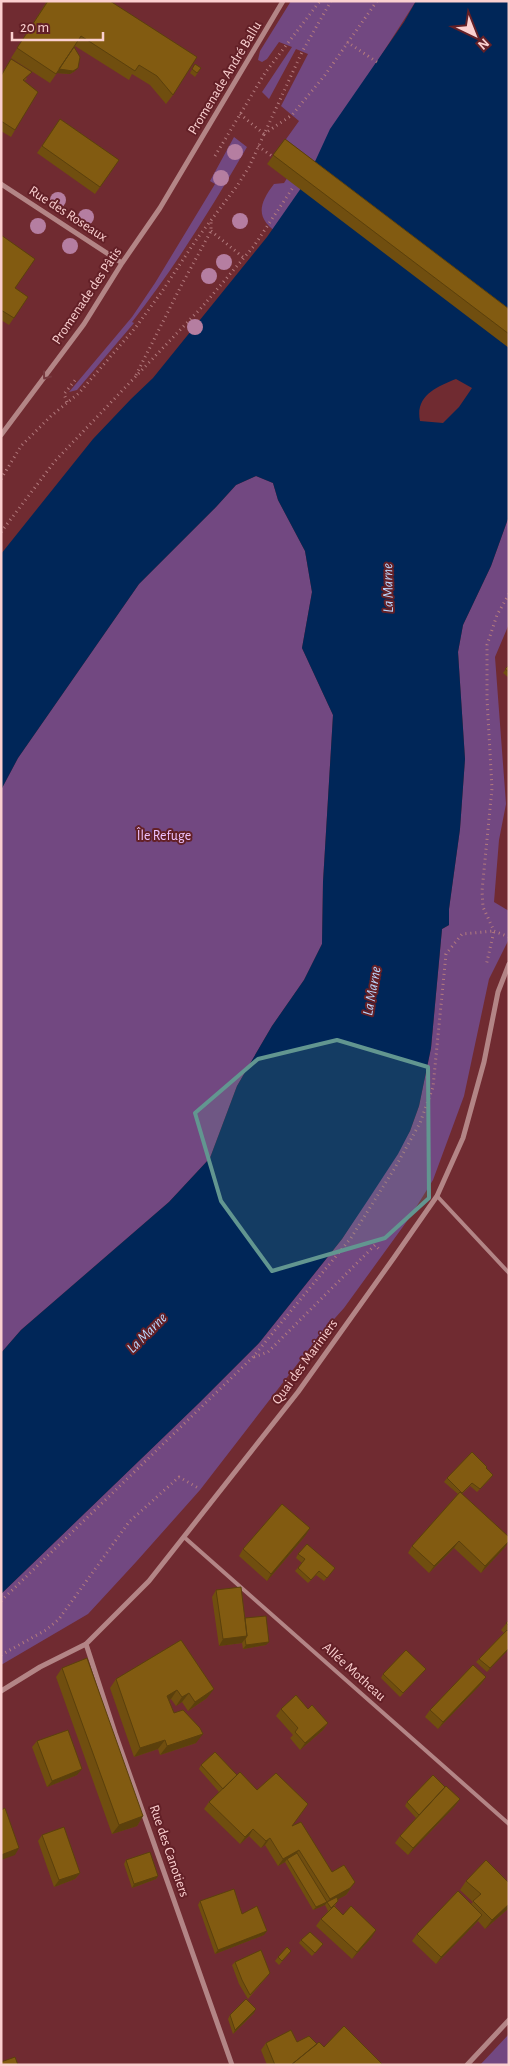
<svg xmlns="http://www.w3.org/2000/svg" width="510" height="2066" font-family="'Alegreya Sans',sans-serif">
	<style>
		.green { fill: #724881 }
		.water { fill: #002658; fill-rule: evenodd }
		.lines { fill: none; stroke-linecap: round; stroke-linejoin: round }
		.path { stroke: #b37b7e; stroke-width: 3; stroke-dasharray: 1 4; stroke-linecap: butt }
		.lane { stroke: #b38586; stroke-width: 4 }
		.street { stroke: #b38586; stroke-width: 5 }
		.tree { fill: #b57ea1 }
		.wall { fill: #704e0f }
		.shaded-wall { fill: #5b400c }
		.building { fill: #825b11; stroke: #5b400c }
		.oneway { stroke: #77393f }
		.marked { fill: #629690; fill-opacity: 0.2; stroke: #629690; stroke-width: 4; stroke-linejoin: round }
		.labels { text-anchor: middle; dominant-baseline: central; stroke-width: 4; stroke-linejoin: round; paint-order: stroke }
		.street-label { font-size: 14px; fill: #fbd0d0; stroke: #632027 }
		.park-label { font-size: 14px; fill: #eec2fd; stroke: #632027 }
		.water-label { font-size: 15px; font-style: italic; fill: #bad6fd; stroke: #632027 }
	</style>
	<rect width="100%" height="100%" fill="#702b31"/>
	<path class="green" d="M291 1H416L375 65 281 235C256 220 257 206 274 184L284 183 297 163 279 149 299 121 281 106 308 54 296 49 269 99 262 92 292 47 279 42 267 59 262 62 258 60 260 51Z
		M234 137 247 147C212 207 176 266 132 322L134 323 77 390 69 392 132 317 155 283 215 184 210 181Z
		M256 476 273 483 278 500 305 551 312 592 302 648 333 715 323 882 322 944 304 980 272 1026 237 1086 210 1158 169 1202 21 1330 1 1353V790L18 758 139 584 216 507 236 485Z
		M509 516V624L495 657 506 804 499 840 494 902 509 911V939L489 979 464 1096 433 1180 410 1217 344 1308 319 1336 200 1490 136 1562 88 1614 1 1665V1594L199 1403 259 1343 342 1239 410 1131 419 1106 431 1048 442 929 449 925V909L460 829 465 759 458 652 463 625 491 566Z
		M509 2034V2065H480Z"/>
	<path class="water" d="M416 1H509V516L491 566 463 625 458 652 465 759 460 829 449 909V925L442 929 431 1048 419 1106 410 1131 398 1154 368 1200 342 1239 259 1343 199 1403 1 1594V1353L21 1330 169 1202 210 1158 237 1086 272 1026 304 980 322 944 323 882 333 715 302 648 312 592 305 551 278 500 273 483 256 476 236 485 216 507 139 584 18 758 1 790V554L93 439 131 399 153 378 267 237 306 181 330 129 404 22ZM456 379 472 388 459 407 443 423 420 421C415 396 436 387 456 379Z"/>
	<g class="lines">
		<path class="path" d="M347 42 380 64
			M240 114 264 134
			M264 134 292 115 325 75 377 1
			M258 146 276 159
			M215 156 265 73 320 1
			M211 231 244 258
			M136 375 181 286 211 231V222
			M67 402 64 394 76 379
			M1 479 21 446 51 416 79 393 136 327 163 290 196 240 237 186 249 167 302 52 331 1
			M1 532 55 461 202 307 254 246 294 186
			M509 594 497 615 487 645V699L492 788 482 891 483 907 494 931 509 937
			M254 1357 268 1352 375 1245 379 1249
			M1 1601 253 1357 351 1238 396 1166 420 1123 433 1087 446 954 462 934 494 931 486 966
			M1 1655 46 1630 59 1619 129 1522 179 1477 200 1489"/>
		<path class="lane" d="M437 1196 509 1273
			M184 1537 509 1824"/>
		<path class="street" d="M1 184 122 263
			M1 435 84 324 122 263 160 208 283 1
			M86 1644 115 1733 232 2065
			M1 1691 40 1667 86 1644 149 1581 298 1392 393 1259 437 1196 463 1138 484 1062 498 992 509 964
			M467 2065 509 2020"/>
	</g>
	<g class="tree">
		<circle cx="235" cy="152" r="8"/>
		<circle cx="221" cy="178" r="8"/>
		<circle cx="58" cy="200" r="8"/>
		<circle cx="86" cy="217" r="8"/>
		<circle cx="240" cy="221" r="8"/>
		<circle cx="38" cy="226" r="8"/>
		<circle cx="70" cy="246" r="8"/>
		<circle cx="224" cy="262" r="8"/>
		<circle cx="209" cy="276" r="8"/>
		<circle cx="195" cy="327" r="8"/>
	</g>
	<path class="wall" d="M47 1H110L173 95 166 104 150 85 132 74 129 80 75 46 74 47 75 71 70 74 57 73 50 83 11 58Z
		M11 59 27 79 24 81 15 130 11 137 1 131V75Z
		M195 64 201 68 195 77 190 73Z
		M60 119 119 160 95 194 37 153Z
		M285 139 509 309V348L267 164Z
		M1 235 15 288 28 297 9 325 1 320Z
		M509 665V678L503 673Z
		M487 1467 486 1469 493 1475 490 1479 477 1492 470 1486 462 1494 506 1546 481 1573 454 1548 429 1573 408 1553 412 1546 458 1494 444 1482 447 1478Z
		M306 1535 267 1581 239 1556 243 1549Z
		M298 1554 335 1568 324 1581 316 1575 308 1583 295 1571 302 1563 296 1558Z
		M216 1590 245 1618 266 1645 243 1649 242 1643 219 1646 212 1597Z
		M509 1620V1649L487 1672 476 1662 479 1659 504 1633 501 1630Z
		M181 1640 207 1698 188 1711 182 1702 176 1706 171 1699 169 1700 174 1713 196 1743 160 1755 158 1749 134 1757 110 1688 116 1679Z
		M62 1668 143 1816 137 1826 112 1834 56 1677Z
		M423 1672 400 1697 381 1678 383 1674Z
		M486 1677 481 1684 438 1729 425 1717 430 1710Z
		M281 1709H308L328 1723 323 1730 300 1750 290 1738 293 1735 276 1716Z
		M37 1741 77 1775 47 1787 32 1747Z
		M201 1765 237 1775 292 1826 332 1872 355 1882 346 1895 338 1899 335 1906 343 1915 372 1937 352 1959 316 1926 321 1919 328 1911 325 1905 313 1910 285 1862 278 1866 265 1845 261 1848 249 1836 240 1844 204 1809 209 1802 219 1792 199 1769Z
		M445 1787 460 1799 455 1806 408 1855 395 1843 400 1836 416 1818 405 1806 407 1802Z
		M42 1835 80 1873 75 1879 54 1887 38 1841Z
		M126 1860 158 1876 156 1879 132 1888 124 1864Z
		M466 1881 509 1908 485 1929 478 1921 436 1964 412 1941 417 1934 471 1904 473 1902 460 1890Z
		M200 1901 242 1914 264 1935 215 1954 198 1905Z
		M301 1940 323 1944 312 1956 299 1943Z
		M291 1951 279 1965 275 1961 278 1957Z
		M235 1962 270 1973 248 1999 239 1984 232 1965Z
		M254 2013 233 2034 228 2019 230 2015Z
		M297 2042 317 2044 324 2047 383 2065H267L261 2050 266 2043Z"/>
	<path class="shaded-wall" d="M78 68 75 71 70 74 56 73 59 69Z
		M310 1528 306 1535 267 1581 271 1574Z
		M459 1541 454 1548 429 1573 434 1566Z
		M509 1541 506 1546 481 1573 485 1566Z
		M247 1636 242 1643 219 1646 223 1639Z
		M269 1642 266 1645 243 1649 246 1645Z
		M509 1648V1649L487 1672 490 1668Z
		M486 1677 481 1684 438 1729 443 1722Z
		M214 1689 207 1698 188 1711 195 1702Z
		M177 1690 171 1699 161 1706 167 1696Z
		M189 1693 182 1702 176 1706 182 1697Z
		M328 1723 323 1730 300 1750 305 1743Z
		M203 1734 196 1743 160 1755 167 1746Z
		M165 1740 158 1749 134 1757 140 1748Z
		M82 1769 77 1775 47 1787 52 1781Z
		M460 1799 455 1806 408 1855 413 1848Z
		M143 1816 137 1826 112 1834 119 1825Z
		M253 1829 249 1836 240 1844 245 1837Z
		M270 1838 265 1845 261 1848 266 1841Z
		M19 1848 15 1855 1 1860V1855Z
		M299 1850 294 1857 287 1859 285 1862 278 1866 283 1859Z
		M80 1873 75 1879 54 1887 59 1880Z
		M158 1876 156 1879 132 1888 134 1884Z
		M355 1882 346 1895 329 1904 327 1902 330 1899Z
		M327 1902 325 1905 313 1910 316 1907Z
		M509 1904V1908L485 1929 492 1920Z
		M482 1915 477 1922 436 1964 441 1957Z
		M376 1930 372 1937 352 1959 357 1952Z
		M267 1931 264 1935 215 1954 218 1950Z
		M256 2009 254 2013 233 2034 235 2030Z"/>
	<path class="building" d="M48 1H110L197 57 173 95 157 76 139 65 135 71 81 36 56 74 17 48Z
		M74 47 80 57 78 68 73 71 59 69Z
		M11 59 32 72 23 80 38 92 15 130 1 121V76Z
		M195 64 201 68 197 73 192 69Z
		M60 119 119 160 100 187 42 146Z
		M285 139 509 309V334L273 155Z
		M1 235 35 259 15 288 28 297 14 318 1 310Z
		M509 665V672L505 669Z
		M472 1452 487 1467 486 1468 493 1475 480 1489 472 1483 462 1493 447 1478Z
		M460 1492 509 1537V1541L485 1566 459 1541 434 1566 412 1546Z
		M282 1504 310 1528 271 1574 243 1549Z
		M307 1544 335 1568 327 1578 319 1571 311 1580 298 1568 305 1559 298 1554Z
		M241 1587 247 1636 223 1639 216 1590Z
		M266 1616 269 1642 246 1645 245 1639 247 1636 245 1618Z
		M509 1620V1626L506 1623Z
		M507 1630 509 1632V1648L490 1668 479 1659Z
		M181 1640 214 1689 195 1702 189 1693 182 1697 177 1690 167 1696 174 1713 183 1710 200 1728 203 1734 167 1746 165 1740 140 1748 116 1679Z
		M406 1650 426 1669 403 1693 383 1674Z
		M87 1658 143 1816 119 1825 62 1668Z
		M473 1665 486 1677 443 1722 430 1710Z
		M296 1695 308 1709 312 1705 328 1723 305 1743 295 1732 298 1728 281 1709Z
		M68 1730 82 1769 52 1781 37 1741Z
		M215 1752 237 1775 223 1789 201 1765Z
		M240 1772 257 1790 276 1773 308 1804 292 1826 301 1822 332 1872 344 1865 355 1882 350 1888 330 1899 299 1850 283 1859 270 1838 266 1841 253 1829 245 1837 209 1802Z
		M433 1775 445 1787 419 1815 407 1802Z
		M446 1786 460 1799 413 1848 400 1836Z
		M5 1808 19 1848 1 1855V1810Z
		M64 1827 80 1873 59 1880 42 1835Z
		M150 1852 158 1876 134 1884 126 1860Z
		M297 1853 327 1902 316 1907 287 1859Z
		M486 1860 509 1883V1904L492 1920 473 1901 481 1894 466 1881Z
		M234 1889 242 1914 257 1906 267 1931 218 1950 200 1901Z
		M458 1891 482 1915 441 1957 417 1934Z
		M337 1897 338 1901 331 1908 327 1902Z
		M334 1906 343 1915 351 1906 376 1930 357 1952 321 1919Z
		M310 1932 323 1944 315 1953 301 1940Z
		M287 1947 291 1951 282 1961 278 1957Z
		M261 1950 270 1973 250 1995 242 1980 235 1962Z
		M246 1999 256 2009 235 2030 230 2015Z
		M344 2026 383 2065H291L319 2042 324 2047Z
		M291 2030 297 2042 309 2036 317 2044 291 2065H275L266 2043Z
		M15 2057 18 2065H1V2062Z"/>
	<defs><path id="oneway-chevron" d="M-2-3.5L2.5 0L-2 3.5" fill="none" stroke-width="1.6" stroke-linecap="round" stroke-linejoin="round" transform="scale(1.25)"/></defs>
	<use class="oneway" href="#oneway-chevron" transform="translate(46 376) rotate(127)"/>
	<path class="marked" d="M337 1040 428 1067 429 1198 385 1238 272 1271 221 1201 195 1113 258 1059Z"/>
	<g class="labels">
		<g class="street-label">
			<text transform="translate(225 78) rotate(-59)">Promenade André Ballu</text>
			<text transform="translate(68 214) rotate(33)">Rue des Roseaux</text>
			<text transform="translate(87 296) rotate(-56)">Promenade des Pâtis</text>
			<text transform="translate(305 1362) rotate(-54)">Quai des Mariniers</text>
			<text transform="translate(354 1672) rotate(42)">Allée Motheau</text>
			<text transform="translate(169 1851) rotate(71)">Rue des Canotiers</text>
		</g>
		<g class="park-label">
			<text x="164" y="836">Île Refuge</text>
		</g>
		<g class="water-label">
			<text transform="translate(388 588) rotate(-91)">La Marne</text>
			<text transform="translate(372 991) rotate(-80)">La Marne</text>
			<text transform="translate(147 1333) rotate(-45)">La Marne</text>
		</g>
	</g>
	<rect width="510" height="2066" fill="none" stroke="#fbd0d0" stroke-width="5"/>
	<g transform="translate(475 35) rotate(137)" stroke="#632027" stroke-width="4" paint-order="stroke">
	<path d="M0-4L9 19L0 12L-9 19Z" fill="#fbd0d0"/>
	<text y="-8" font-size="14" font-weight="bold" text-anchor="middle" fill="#fbd0d0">N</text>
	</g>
	<path d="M12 32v8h91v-8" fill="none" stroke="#fbd0d0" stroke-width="2.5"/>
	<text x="20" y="32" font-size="15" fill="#fbd0d0" stroke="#632027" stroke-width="4" paint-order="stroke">20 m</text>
</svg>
